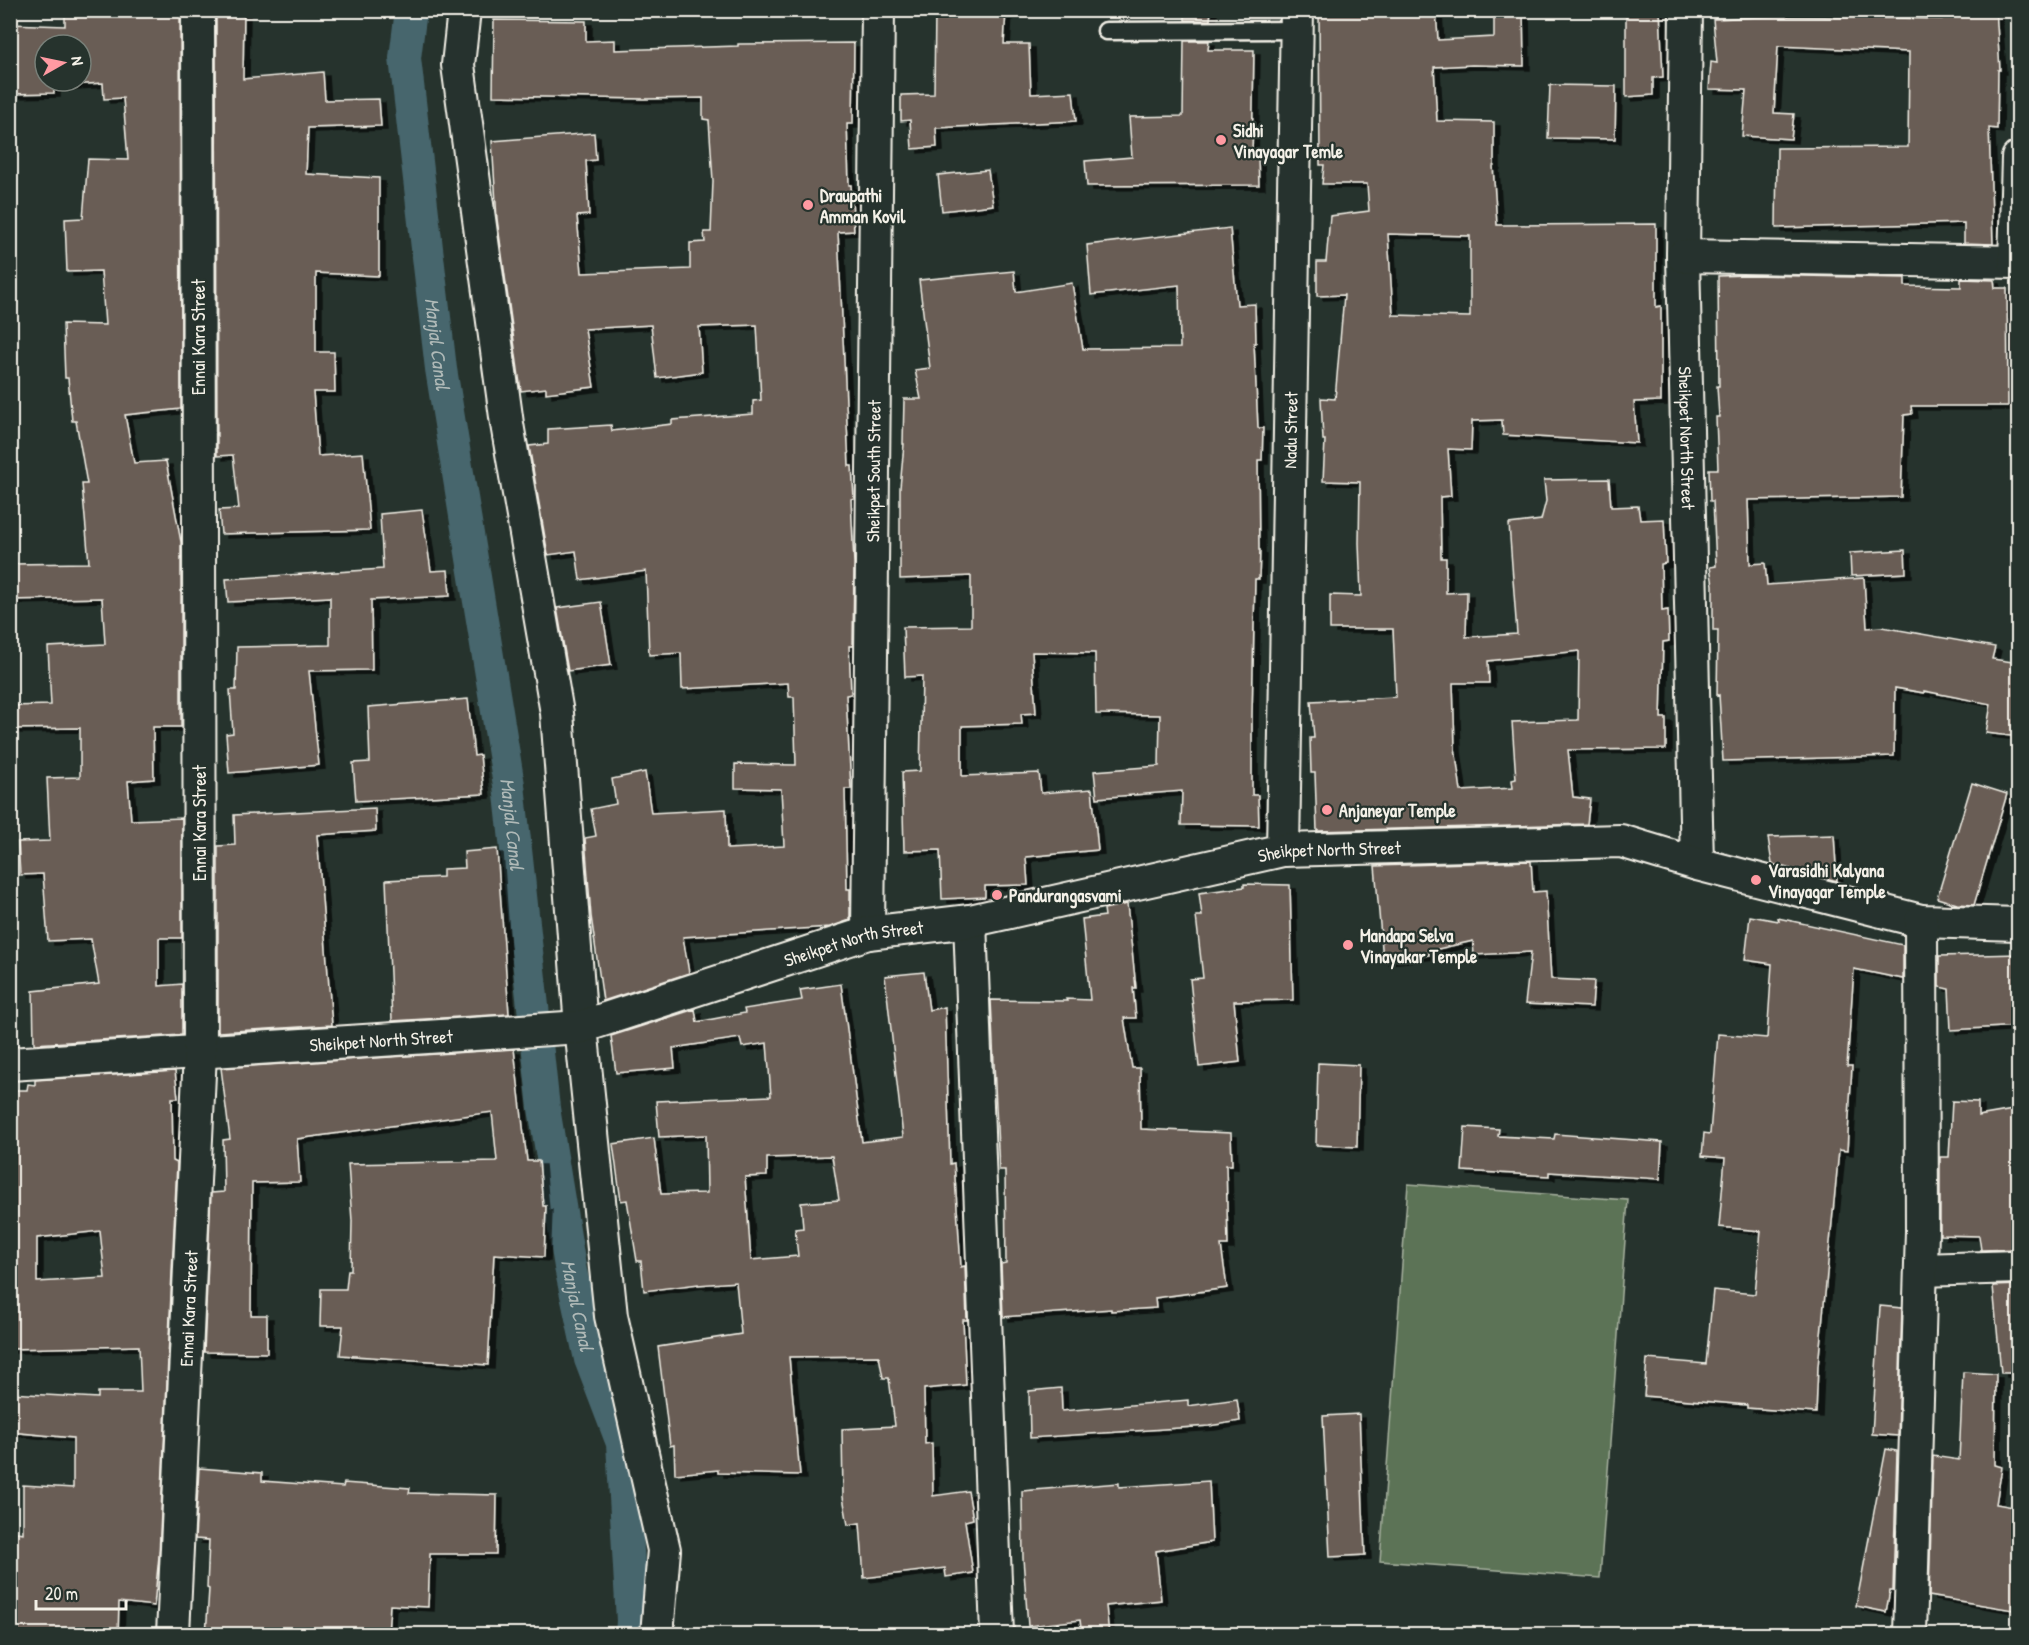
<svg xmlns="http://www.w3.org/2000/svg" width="2029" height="1645" font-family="'Patrick Hand',sans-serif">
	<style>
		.green { fill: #5c7357; stroke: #a8b2a0; stroke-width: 1.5 }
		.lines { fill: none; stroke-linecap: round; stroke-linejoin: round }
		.canal { stroke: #47666d; stroke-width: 32 }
		.building { fill: #695d55; stroke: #f4f1e8; stroke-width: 1.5; fill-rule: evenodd; filter: url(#shadow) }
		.service-casing { stroke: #f4f1e8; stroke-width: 21 }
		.minor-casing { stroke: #f4f1e8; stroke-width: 36 }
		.service { stroke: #26332d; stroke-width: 16 }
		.minor { stroke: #26332d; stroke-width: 32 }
		.poi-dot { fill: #ff9aa2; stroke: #26332d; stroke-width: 2 }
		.labels { text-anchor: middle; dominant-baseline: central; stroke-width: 4.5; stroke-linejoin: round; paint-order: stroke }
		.poi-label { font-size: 18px; font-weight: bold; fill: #f4f1e8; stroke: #26332d; text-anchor: start }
		.street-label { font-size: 18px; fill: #f4f1e8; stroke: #26332d }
		.water-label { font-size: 20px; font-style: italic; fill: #afb9b7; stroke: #26332d }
	</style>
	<defs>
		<filter id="shadow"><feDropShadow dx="6" dy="4" stdDeviation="0" flood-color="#0009"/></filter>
	</defs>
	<rect width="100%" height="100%" fill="#26332d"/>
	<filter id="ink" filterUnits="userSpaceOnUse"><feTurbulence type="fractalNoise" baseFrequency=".0167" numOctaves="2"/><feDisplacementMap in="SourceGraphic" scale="12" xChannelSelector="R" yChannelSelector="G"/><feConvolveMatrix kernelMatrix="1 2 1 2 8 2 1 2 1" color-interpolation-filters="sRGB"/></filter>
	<g filter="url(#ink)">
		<path class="green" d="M1408 1184 1628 1200 1600 1578 1380 1561Z"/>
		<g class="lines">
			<path class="canal" id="s1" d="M411 10 405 58 441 369 509 785 544 1108 570 1267 590 1359 622 1443 632 1621 631 1634"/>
		</g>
		<path class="building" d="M65 10H180L181 409 125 415 134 463 166 461 181 542V727H153L154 779 128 781 131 820 182 818V938H159V986L182 984V1035L34 1044 33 991 99 984 91 939 48 941 43 874 20 875 18 842 50 841 47 778 80 777V728L10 729V706L51 705 48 647 105 644 102 598 10 600V564L89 563 82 484H87L76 421H72L68 378H65L63 324 105 325 101 271 67 272 65 219 83 218 88 159 128 160 123 98 104 99 103 83 54 86V93L10 94V24L65 26ZM45 45H81V81H45Z
			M216 10H244L243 79 323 72 325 100 379 99 381 126 308 128 306 174 379 178V276L316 273V352H334L335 392H313L318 456 363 453 370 530 221 534 219 510 239 509 233 455 217 456Z
			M935 10H1006L1004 44H1029L1031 94 1073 92 1076 121 936 128 937 147 912 149 910 120 901 121V95L934 94Z
			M1185 10H1211L1210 20H1185Z
			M1319 10H1436L1438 40 1494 37V10H1523L1524 66 1472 65 1434 67 1437 121 1494 122V165L1493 166 1497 225 1656 224V307L1661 306V401L1634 402 1637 443 1503 435 1502 420 1472 421 1471 450 1448 449 1451 496 1440 497 1441 558H1446V593L1467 592 1466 637 1517 634 1509 524 1541 520 1546 501 1544 480 1609 479 1611 507 1638 506 1640 520 1664 519 1666 563 1661 564 1662 611 1668 610 1669 641 1663 642 1661 718H1666V749L1568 750 1573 797 1590 799 1587 824 1317 831 1315 773H1311L1310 738H1314L1311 701 1396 697 1393 629H1330V595L1361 596 1359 543 1360 482 1323 481 1325 440H1323L1321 398 1335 399 1344 295 1317 296V262H1326L1330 216 1369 211 1367 184H1322L1324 165H1320ZM1388 234 1470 236V317L1393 315ZM1579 651 1578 720 1512 722 1516 779 1512 780 1513 788 1461 791 1455 748 1453 683H1489L1488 661Z
			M1626 10H1660L1663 77 1653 78V95L1626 97Z
			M1942 10H1996L2000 70H1998L1997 129 1989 128 1993 244 1964 243V223L1776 228 1777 148 1908 147 1909 52 1778 46 1774 113 1794 114 1791 139 1742 136 1746 90 1709 89 1711 62 1717 63 1713 19 1785 16 1942 19Z
			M494 20 586 21V41L615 40V50L738 46V44L854 43 853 124H847L849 185H851L854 231 838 232 849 466H852L854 498 851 499 854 564 853 646H849L851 694 846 695 851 789H845L847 889H850V920L830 927 683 937 689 973 603 1001 591 916 585 838 596 836 591 809 616 804 612 779 645 772 651 813 726 809 727 849 784 846 781 789 735 788V764L796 765 794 697H789L788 683 682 689 681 653 649 655 646 571 580 580 576 551 548 555 529 446 548 444V429L611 425 612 431 672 424V420L753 414V401L761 400 757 325 699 327 702 372 657 378 651 325 585 329 594 387 546 393V388L521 391 497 219 492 141 594 133 596 160 586 161 589 215 577 216 582 273 690 269V243L705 242 704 232H711L713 181 709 120 703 119V98L644 99 493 96Z
			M1184 41H1209L1208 50H1254L1252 158H1258L1259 185 1087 186 1085 161 1132 157 1129 117 1183 116Z
			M1550 85 1616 86 1615 139 1548 138Z
			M988 170 993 205 942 211 938 175Z
			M1230 228 1237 305 1255 304 1256 343H1254L1258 428H1263L1262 460H1258L1259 550H1260L1259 579H1255L1252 715V795H1258L1259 826 1181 825 1182 791 1097 798 1094 771 1159 766 1160 715 1096 714 1095 653 1032 652 1036 713 1021 714 1022 724 962 726V776L1039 773 1041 793 1092 789 1098 850 1026 857 1028 885 985 886V897L942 899 940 850 904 851 902 772 920 771 922 676 905 677 903 627 971 626V576L900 579V488L904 444H903L904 399H921L915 370 930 368 919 280 1014 271 1016 292 1072 283 1083 349 1180 348 1179 285 1091 295 1087 245Z
			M1747 275 1905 278V286L1961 287V279L1994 280 1995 288H2007L2008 406H1911L1912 414 1904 415 1901 497 1748 500 1750 564 1765 563 1767 585 1864 578 1867 628 1882 627 1995 647 1992 659 2019 663V737L1986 733 1991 704 1924 691V693L1895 688 1894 756 1723 761 1719 695 1717 696 1718 630H1713V585L1710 567 1716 566 1713 501H1710L1709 469H1718L1716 417H1719L1717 386H1719L1718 276Z
			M422 510 431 571 448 570 450 596 371 600 372 670 309 671 319 765 229 773 226 734 233 733 230 690H236L237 647 330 645V597L228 602 226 579 383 569 380 514Z
			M1905 550 1906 573 1851 576 1850 553Z
			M601 602 611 665 568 671 557 608Z
			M468 699 474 756 480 755 484 794 356 801 353 763 370 762 368 707Z
			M1972 783 2007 794 1974 905 1957 904 1937 898Z
			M375 808 376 831 317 835 332 1025 218 1032V846L235 845 234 815Z
			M1834 835 1837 881 1772 864 1768 837Z
			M497 849 509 1014 392 1021 386 880 443 877V869L465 868 464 852Z
			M1531 861 1533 892 1546 891 1551 979 1594 981 1592 1007 1525 1004 1531 952 1474 955 1473 941 1429 951V955L1383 960 1375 866Z
			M1244 884 1290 885 1293 1000 1234 1001 1240 1062 1199 1067 1190 979 1203 978 1196 916H1202L1199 893 1244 887Z
			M1127 904 1136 988H1133L1136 1018H1124L1132 1068H1140L1141 1129 1231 1133 1232 1165H1226L1228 1245H1221L1227 1288 1155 1298 1156 1308 1111 1311V1309L1003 1317 1001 1264 1006 1263 1005 1170H999L991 1000 1067 1001 1066 999 1090 1000 1082 919 1105 916 1104 909Z
			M1750 916 1779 921 1778 918 1903 945V979L1854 969 1847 1066H1852L1847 1151 1839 1150 1818 1366 1816 1413 1747 1408V1405L1644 1396 1647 1359 1706 1364 1713 1290 1755 1294 1761 1231 1719 1227 1725 1158 1702 1156 1704 1133 1710 1134 1718 1034 1767 1038 1772 964 1745 960Z
			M2019 954V1026L1951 1030 1949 989 1939 987V956Z
			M924 972 929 1010 945 1007 950 1164 954 1163 961 1267 965 1266 967 1320H963L966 1385 924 1389 925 1444 932 1443 933 1496 968 1491 973 1519 965 1521 973 1573 946 1577 945 1568 864 1578 860 1523 848 1525 843 1497 842 1429 895 1426 889 1378H883L879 1356 789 1357 800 1475 718 1473V1470L675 1474 674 1445 670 1446 658 1347 741 1334 736 1282 698 1285V1284L644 1291 641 1261H637L627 1200 621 1201 613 1144 654 1138 661 1194 707 1193 706 1135 659 1137 656 1101 771 1096 767 1043 742 1047 740 1038 673 1048 675 1068 616 1073 611 1036 695 1009 697 1022 745 1013 744 1009 802 1000 800 990 841 984 862 1142 903 1137 885 976ZM832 1156 839 1200 801 1203 803 1228 795 1229 798 1256 751 1260 745 1177 767 1176V1158Z
			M514 1049 527 1161H539L543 1206H546L544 1257 494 1254 488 1365 340 1355 343 1326H320L321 1289H346L348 1270H351L352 1221 348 1164 497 1161 492 1112 297 1139 300 1182 252 1183 251 1315H267V1353L204 1352 211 1193 224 1192 223 1140 230 1139 221 1068Z
			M1318 1063 1359 1065 1357 1147 1316 1145Z
			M175 1071 178 1098H172L173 1161 177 1163 159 1556 154 1606 119 1602 118 1635H10V1531L23 1533V1485L73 1488V1438L10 1432V1393L98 1398V1392H141L139 1346 10 1349V1090H27L28 1084 35 1085V1080ZM100 1231 105 1278 37 1282V1238Z
			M1952 1101 1978 1102V1116L2019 1109V1249L1981 1250 1979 1236 1940 1235V1157H1949Z
			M1465 1127 1499 1129 1498 1136 1554 1139 1555 1134 1662 1142 1660 1179 1549 1172V1176L1462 1171Z
			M2019 1285V1373H2001L1993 1286Z
			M1880 1306 1902 1308 1898 1436 1872 1434Z
			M1963 1372 1996 1374 1995 1465 2002 1467 1996 1504 2019 1508V1576L2013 1610 1929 1596 1933 1456 1959 1460Z
			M1061 1388 1062 1411 1188 1400V1406L1237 1399 1240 1421 1209 1426 1030 1438 1029 1391Z
			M1359 1414 1365 1555 1330 1557 1323 1416Z
			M1886 1449 1897 1451 1893 1590H1890L1886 1612 1856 1606Z
			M199 1468 262 1473V1481L343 1487 344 1483 410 1488 409 1493 497 1495 496 1554H430L428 1607 390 1605 388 1635H206L209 1589 207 1588 209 1540 195 1539Z
			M1209 1481 1212 1542 1156 1551 1161 1600 1106 1606 1109 1635H1082L1080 1620 1028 1626 1023 1558 1022 1491 1119 1483V1487Z"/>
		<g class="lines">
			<g class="service-casing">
				<path id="service" d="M1106 31 1297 30"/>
			</g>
			<g class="minor-casing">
				<g id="minor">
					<path d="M464 10 458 65 507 424 557 713 581 1027 611 1316 664 1550 657 1634"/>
					<path id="s2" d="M1686 10 1683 256 1697 864"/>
					<path d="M1683 256 2018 262"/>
					<path d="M2015 262 2018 158"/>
					<path id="s3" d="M1283 850 1297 10"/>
					<path d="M970 921 997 1634"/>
					<path id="s4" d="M868 933 878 10"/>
					<path id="s5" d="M10 1064 581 1027 868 933 970 921 1283 850 1621 841 1697 864 1921 921 2018 924"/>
					<path d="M1921 1270 2018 1267"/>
					<path id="s6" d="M173 1634 200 1052 198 10"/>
					<path d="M1910 1634 1922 1231 1921 921"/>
				</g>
			</g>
			<use href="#service" class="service"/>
			<use href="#minor" class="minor"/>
		</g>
	</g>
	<g class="poi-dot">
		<circle cx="1221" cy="140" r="6"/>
		<circle cx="808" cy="205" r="6"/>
		<circle cx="1327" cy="810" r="6"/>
		<circle cx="1756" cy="880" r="6"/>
		<circle cx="997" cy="895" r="6"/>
		<circle cx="1348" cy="945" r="6"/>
	</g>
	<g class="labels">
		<g class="poi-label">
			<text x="1233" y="130">Sidhi<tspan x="1233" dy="21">Vinayagar Temle</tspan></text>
			<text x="820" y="195">Draupathi<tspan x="820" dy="21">Amman Kovil</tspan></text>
			<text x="1339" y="810">Anjaneyar Temple</text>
			<text x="1768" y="870">Varasidhi Kalyana<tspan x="1768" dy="21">Vinayagar Temple</tspan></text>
			<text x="1009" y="895">Pandurangasvami</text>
			<text x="1360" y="935">Mandapa Selva<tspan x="1360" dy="21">Vinayakar Temple</tspan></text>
		</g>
		<g class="street-label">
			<text transform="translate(198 337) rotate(-90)">Ennai Kara Street</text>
			<text stroke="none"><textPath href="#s3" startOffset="420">Nadu Street</textPath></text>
			<text stroke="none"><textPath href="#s2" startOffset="428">Sheikpet North Street</textPath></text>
			<text stroke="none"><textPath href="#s4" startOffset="462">Sheikpet South Street</textPath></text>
			<text transform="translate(199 823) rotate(-90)">Ennai Kara Street</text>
			<text stroke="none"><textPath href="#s5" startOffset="1344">Sheikpet North Street</textPath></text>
			<text stroke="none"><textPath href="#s5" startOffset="858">Sheikpet North Street</textPath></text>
			<text stroke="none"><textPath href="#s5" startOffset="372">Sheikpet North Street</textPath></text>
			<text stroke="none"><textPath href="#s6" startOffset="326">Ennai Kara Street</textPath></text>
		</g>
		<g class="water-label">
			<text stroke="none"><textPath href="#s1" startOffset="336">Manjal Canal</textPath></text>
			<text stroke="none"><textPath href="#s1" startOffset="822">Manjal Canal</textPath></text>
			<text stroke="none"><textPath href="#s1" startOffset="1308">Manjal Canal</textPath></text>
		</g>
	</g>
	<rect width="2029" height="1645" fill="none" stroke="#26332d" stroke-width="36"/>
	<rect x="18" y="18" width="1993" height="1609" fill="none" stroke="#f4f1e8" stroke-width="2" filter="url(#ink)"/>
	<g transform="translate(63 63) rotate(81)"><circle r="28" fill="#26332d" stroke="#787f78" stroke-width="1.5"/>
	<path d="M0-4.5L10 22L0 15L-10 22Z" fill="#ff9aa2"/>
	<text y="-9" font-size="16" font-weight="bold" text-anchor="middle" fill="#f4f1e8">N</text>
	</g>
	<path d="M36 1600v9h90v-9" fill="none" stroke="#f4f1e8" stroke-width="3"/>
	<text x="45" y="1600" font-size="18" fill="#f4f1e8" stroke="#26332d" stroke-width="4.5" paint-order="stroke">20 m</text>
</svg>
